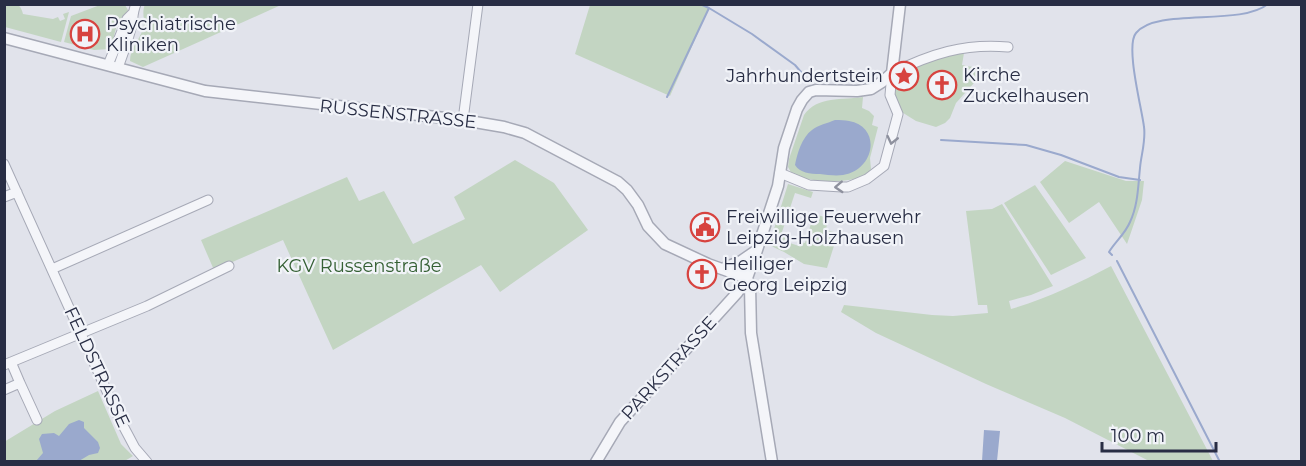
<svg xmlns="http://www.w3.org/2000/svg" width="1306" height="466" font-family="Montserrat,sans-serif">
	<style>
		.green { fill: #c3d5c2 }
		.water { fill: #9aa9cd }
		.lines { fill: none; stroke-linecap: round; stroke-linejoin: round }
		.stream { stroke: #9aa9cd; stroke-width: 2 }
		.minor-casing { stroke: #a6a9b6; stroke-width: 11 }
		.tertiary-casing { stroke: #a6a9b6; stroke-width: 13 }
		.minor { stroke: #f4f5f9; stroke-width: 9 }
		.tertiary { stroke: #f4f5f9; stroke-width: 10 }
		.oneway { stroke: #8e919e }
		.labels { text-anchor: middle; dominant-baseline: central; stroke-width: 4.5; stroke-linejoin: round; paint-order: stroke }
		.poi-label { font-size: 18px; fill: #282d44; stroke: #f1f3f8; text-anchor: start }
		.street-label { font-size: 18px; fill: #282d44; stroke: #f1f3f8 }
		.park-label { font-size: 18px; fill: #356034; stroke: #f1f3f8 }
	</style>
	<rect width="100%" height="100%" fill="#e1e3eb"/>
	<path class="green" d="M145 4H281V5L143 67 130 61C130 48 139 41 143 29 146 20 141 15 145 4Z
		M706 4 709 8 670 96 575 54 590 5Z
		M4 5C16 4 20 2 23 14L53 19 58 17 60 21 65 19 63 14 69 12 61 42 5 27Z
		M100 5H125L128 10C125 15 120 18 118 23 114 32 114 40 110 49L94 50 64 42 71 16Z
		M960 51 964 53 962 65 983 69 982 74 956 103 950 118 945 123 936 127 916 121 900 111 897 105 894 92V82L903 70Z
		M863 97 862 108 869 111 874 116 872 125 878 127 870 158 871 169C858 187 812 181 793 176L788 167 789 159 804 115C817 96 843 100 863 97Z
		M515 160 554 183 588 230 500 292 481 265 333 350 283 240 214 270 201 240 347 177 359 201 384 191 413 244 465 219 454 197Z
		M1065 161 1126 181H1144L1142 200 1127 244 1099 202 1069 223 1040 182Z
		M788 184 813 192 811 198 795 193 781 235 786 236 784 241 799 246 800 242 805 243 814 214 828 218 826 230 838 233 827 268 804 264 784 252 769 245Z
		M1035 185 1086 258 1051 275 1004 203Z
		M1002 204 1053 286 1031 295 1009 301 1011 309C1046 299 1079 283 1111 266L1213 461H1149L1065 418 986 384 876 333 841 312 844 305 932 315 953 316 988 313 987 305H978L966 211 992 209Z
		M98 391 121 444 133 456 123 462 5 461 4 442 55 411Z"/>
	<path class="water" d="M835 120C840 120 845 120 849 121 882 127 875 170 843 175 836 176 827 175 820 174 810 174 800 173 795 165 797 154 802 137 812 130 818 125 828 123 835 120Z
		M79 420 84 422V428L98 442 100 448 98 453 89 455 79 461H36L43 453 39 439 42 434 54 433 59 436 69 424Z
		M984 430 1000 431 997 461H982Z"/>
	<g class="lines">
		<path class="stream" d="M700 4 709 8 752 34 795 65 801 72 805 81
			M667 97 709 8
			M941 140 1026 145 1061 155 1119 177 1140 180
			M1112 255 1109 252C1115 242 1125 234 1130 222 1138 205 1138 187 1140 168 1141 155 1146 141 1144 127 1142 109 1125 46 1136 33 1157 7 1239 27 1268 4
			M1117 261 1220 462"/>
		<g class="minor-casing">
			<path id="minor" d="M108 65 127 19 133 13
				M118 68C123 53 129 39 132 24 133 17 133 11 136 4
				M463 120 478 4
				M4 164 119 418 135 448 147 462
				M780 173 809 185 842 187H848L867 179 884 166 898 114 890 95 892 73C931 54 964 43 1008 47
				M4 197 17 192
				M52 269 208 200
				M4 365 147 306 229 266
				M20 383 37 420
				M4 390 20 383 11 362"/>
		</g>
		<g class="tertiary-casing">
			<path id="tertiary" d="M4 38 205 91 463 120 504 127 525 133 618 182 627 190 638 205 648 226 665 244 708 264 747 278
				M722 269 741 261 757 250
				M747 278 750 286 751 333 772 462
				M596 462 620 422 737 293 747 278 757 250 778 186 784 148 797 109 802 100 809 92 816 90 857 91 871 89 882 82 892 73 900 4"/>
		</g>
		<use href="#minor" class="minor"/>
		<use href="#tertiary" class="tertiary"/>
	</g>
	<defs><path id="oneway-chevron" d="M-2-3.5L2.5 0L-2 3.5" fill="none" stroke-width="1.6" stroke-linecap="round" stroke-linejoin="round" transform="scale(1.5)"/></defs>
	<g class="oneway">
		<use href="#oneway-chevron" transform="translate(892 140) rotate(103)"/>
		<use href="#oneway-chevron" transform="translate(839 187) rotate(177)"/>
	</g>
	<defs>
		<g id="hospital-ring" transform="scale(1.5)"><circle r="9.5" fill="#f1f3f8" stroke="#d7433f" stroke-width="1.5"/><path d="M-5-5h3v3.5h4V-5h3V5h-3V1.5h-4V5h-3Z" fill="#d7433f"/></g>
		<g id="sight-ring" transform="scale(1.5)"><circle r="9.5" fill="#f1f3f8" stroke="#d7433f" stroke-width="1.5"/><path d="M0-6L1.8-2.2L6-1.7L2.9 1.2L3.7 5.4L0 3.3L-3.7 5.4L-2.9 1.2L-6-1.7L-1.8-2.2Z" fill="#d7433f"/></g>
		<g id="church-ring" transform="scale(1.5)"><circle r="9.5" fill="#f1f3f8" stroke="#d7433f" stroke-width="1.5"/><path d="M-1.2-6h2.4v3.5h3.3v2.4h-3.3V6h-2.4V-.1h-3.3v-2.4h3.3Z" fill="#d7433f"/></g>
		<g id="civic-ring" transform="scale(1.5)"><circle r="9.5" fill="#f1f3f8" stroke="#d7433f" stroke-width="1.5"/><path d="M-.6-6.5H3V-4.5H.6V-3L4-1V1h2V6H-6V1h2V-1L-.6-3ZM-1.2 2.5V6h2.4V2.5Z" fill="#d7433f"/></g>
	</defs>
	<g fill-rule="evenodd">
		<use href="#hospital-ring" x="85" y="34"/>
		<use href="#sight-ring" x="904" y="76"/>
		<use href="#church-ring" x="942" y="85"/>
		<use href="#civic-ring" x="705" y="227"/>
		<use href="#church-ring" x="702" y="274"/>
	</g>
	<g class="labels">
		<g class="poi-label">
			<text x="106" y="24">Psychiatrische<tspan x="106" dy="21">Kliniken</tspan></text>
			<text x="963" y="75">Kirche<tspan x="963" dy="21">Zuckelhausen</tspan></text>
			<text x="883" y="76" text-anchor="end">Jahrhundertstein</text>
			<text x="726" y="217">Freiwillige Feuerwehr<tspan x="726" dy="21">Leipzig-Holzhausen</tspan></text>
			<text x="723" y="264">Heiliger<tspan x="723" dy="21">Georg Leipzig</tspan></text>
		</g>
		<g class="street-label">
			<text transform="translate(398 114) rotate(6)">RUSSENSTRASSE</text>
			<text transform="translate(97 367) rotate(65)">FELDSTRASSE</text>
			<text transform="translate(669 368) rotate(-48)">PARKSTRASSE</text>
		</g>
		<g class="park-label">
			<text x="359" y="266">KGV Russenstraße</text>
		</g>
	</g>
	<rect width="1306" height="466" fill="none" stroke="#282d44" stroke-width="12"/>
	<path d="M1102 442v9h114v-9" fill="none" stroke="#282d44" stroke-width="3"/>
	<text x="1111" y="442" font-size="18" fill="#282d44" stroke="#f1f3f8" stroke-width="4.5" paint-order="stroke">100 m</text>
</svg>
